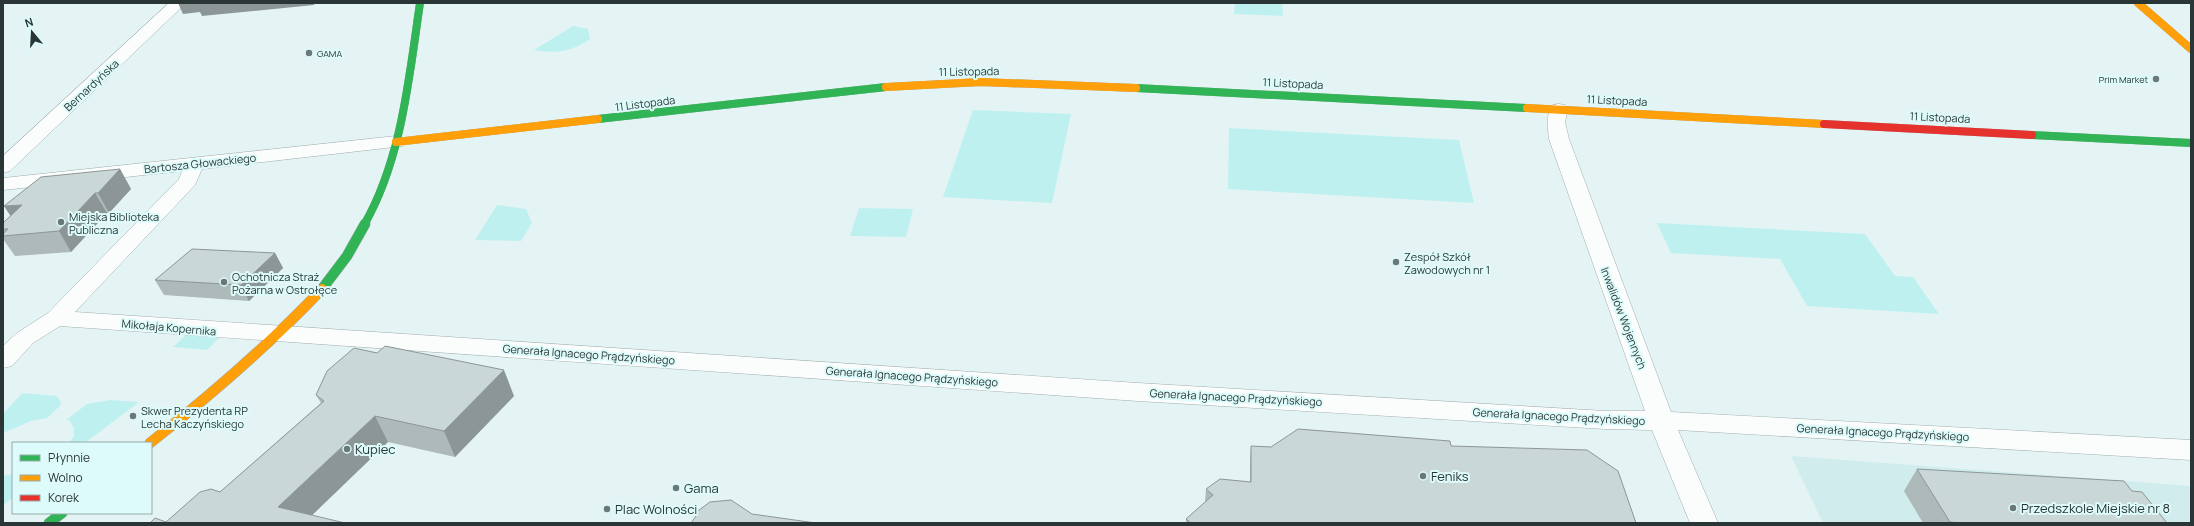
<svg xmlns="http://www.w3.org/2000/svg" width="2194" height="526" font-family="Manrope,sans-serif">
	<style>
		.built { fill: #d0ecec }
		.green { fill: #bff0f0 }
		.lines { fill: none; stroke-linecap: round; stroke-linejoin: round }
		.street-casing { stroke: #a0acac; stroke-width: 1 }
		.fast-far1-casing { stroke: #a0acac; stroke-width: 8 }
		.fast-casing { stroke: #a0acac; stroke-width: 11 }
		.slow-far1-casing { stroke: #a0acac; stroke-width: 8 }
		.slow-casing { stroke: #a0acac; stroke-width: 11 }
		.jam-casing { stroke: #a0acac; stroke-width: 8 }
		.street { fill: #fbfdfd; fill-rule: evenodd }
		.fast-far1 { stroke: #30b455; stroke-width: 8 }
		.fast { stroke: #30b455; stroke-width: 10 }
		.slow-far1 { stroke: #ff9f0a; stroke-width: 8 }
		.slow { stroke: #ff9f0a; stroke-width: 10 }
		.jam { stroke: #e5322d; stroke-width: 8 }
		.wall { fill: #aeb9b9 }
		.shaded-wall { fill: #8d9696 }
		.building { fill: #cad7d7; stroke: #8d9696 }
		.poi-dot { fill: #6b7878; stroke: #ddfbfa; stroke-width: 1.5 }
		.labels { text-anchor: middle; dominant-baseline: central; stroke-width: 4; stroke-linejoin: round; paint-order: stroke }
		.far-poi-label { font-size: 9px; fill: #2a3635; stroke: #ddfbfa; text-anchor: start }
		.street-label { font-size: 11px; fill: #2a3635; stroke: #ddfbfa }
		.poi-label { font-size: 11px; fill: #2a3635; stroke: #ddfbfa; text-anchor: start }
		.near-poi-label { font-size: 13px; fill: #2a3635; stroke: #ddfbfa; text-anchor: start }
	</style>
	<rect width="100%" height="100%" fill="#e4f4f4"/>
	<path class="built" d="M1791 456 2191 486V523H1823Z"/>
	<path class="green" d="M1235 3H1282L1283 16 1234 14Z
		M573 26 588 29 590 39C571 52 557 54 534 50Z
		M973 110 1071 114 1052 203 943 197Z
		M1229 128 1459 140 1474 203 1228 189Z
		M497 205 526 209 532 223 521 241 475 240Z
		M859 208 913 209 906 237 850 236Z
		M1657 223 1865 234 1895 276 1913 277 1939 314 1807 306 1780 259 1671 253Z
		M186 335 219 338 207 350 173 347Z
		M22 393 57 396 61 402 60 406 47 418 31 421 3 433V414Z
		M110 400 139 402 85 443H69L74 436V428L70 421 66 420 87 404Z
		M13 474V498L3 505V476Z"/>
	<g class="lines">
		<g class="street-casing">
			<path id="street" d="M169 3H186L10 171 3 173V156Z
				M1559 104 1565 105 1568 109 1565 122 1569 139 1671 412 2191 440V460L1678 430 1718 523H1690L1652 430 1605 429 1138 401 60 326 33 343 12 366 3 368V346L17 333 48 313 179 179 182 171 3 190V178L396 136 403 138 406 142 403 146 202 169 195 185 75 312 1138 383 1605 411H1645L1549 139C1548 127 1545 116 1553 105Z"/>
		</g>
		<g class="fast-far1-casing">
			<path id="fast-far1" d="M1136 88 1527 108
				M598 119 886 87
				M2032 135 2191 143
				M364 225C402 159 409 77 420 3"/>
		</g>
		<g class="fast-casing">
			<path id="fast" d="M322 289 347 256 365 224
				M49 523 62 513"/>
		</g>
		<g class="slow-far1-casing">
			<path id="slow-far1" d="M2138 3 2191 49
				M886 87 981 82 1136 88
				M1527 108 1824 124
				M396 142 598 119"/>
		</g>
		<g class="slow-casing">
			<path id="slow" d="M150 443C211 395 269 345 322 289"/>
		</g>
		<g class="jam-casing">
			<path id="jam" d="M1824 124 2032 135"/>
		</g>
		<use href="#street" class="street"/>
		<use href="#fast-far1" class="fast-far1"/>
		<use href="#fast" class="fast"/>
		<use href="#slow-far1" class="slow-far1"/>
		<use href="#slow" class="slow"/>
		<use href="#jam" class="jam"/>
	</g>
	<path class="wall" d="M120 169 131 189 109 213H107L71 252 15 256 3 239V223Z
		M275 253 283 268 249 301 164 295 155 280Z
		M316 395 514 396 455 457 388 442 312 515 166 522 220 492 321 403Z
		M1251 446 1271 447 1451 446 1636 523H1186V519L1205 502 1206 489 1250 482V461Z
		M1917 469 2132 491 2167 523H1923L1904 491Z"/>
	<path class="shaded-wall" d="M178 3H315L314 5 202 16 200 12 183 14Z
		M120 169 131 189 109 213 98 193Z
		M95 193 107 213 71 252 59 231Z
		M22 205 17 226 4 206Z
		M275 253 283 268 249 301 241 285Z
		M504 370 514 396 455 457 444 431Z
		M375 416 388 442 304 523 278 507Z"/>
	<path class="building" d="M120 169 98 193H95L59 231 3 236V234L8 229H3V223L22 205 4 206 41 177Z
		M192 249 275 253 241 285 155 280Z
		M385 346 504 370 444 431 375 416 278 507 345 523H150L155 518 166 522 200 492 211 489 220 492 324 401 316 395 327 371 354 348 377 353Z
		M1298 429 1450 441 1451 446 1587 450 1618 471 1636 523H1191L1186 519 1213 495 1206 489 1220 479 1251 482V446L1271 447Z
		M1917 469 2124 481 2132 491 2142 492 2167 523H1962L1950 522Z
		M731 500 752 514 816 523H691L696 516 695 513 710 502Z"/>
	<g class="poi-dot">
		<circle cx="309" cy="53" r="4"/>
		<circle cx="2156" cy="79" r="4"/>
		<circle cx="61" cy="222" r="4"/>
		<circle cx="1396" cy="262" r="4"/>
		<circle cx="224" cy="282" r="4"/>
		<circle cx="133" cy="416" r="4"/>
		<circle cx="347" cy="449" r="4"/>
		<circle cx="1423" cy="476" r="4"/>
		<circle cx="676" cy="488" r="4"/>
		<circle cx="2013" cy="508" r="4"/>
		<circle cx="607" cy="509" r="4"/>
	</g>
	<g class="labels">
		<g class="far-poi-label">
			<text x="317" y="53">GAMA</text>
			<text x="2148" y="79" text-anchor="end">Prim Market</text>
		</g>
		<g class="street-label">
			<text transform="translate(969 71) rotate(-1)">11 Listopada</text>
			<text transform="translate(1293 83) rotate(3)">11 Listopada</text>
			<text transform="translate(91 85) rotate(-43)">Bernardyńska</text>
			<text transform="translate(1617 100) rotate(3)">11 Listopada</text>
			<text transform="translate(645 103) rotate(-7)">11 Listopada</text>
			<text transform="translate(1940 117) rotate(3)">11 Listopada</text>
			<text transform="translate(200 163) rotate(-6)">Bartosza Głowackiego</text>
			<text transform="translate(1624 318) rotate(69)">Inwalidów Wojennych</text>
			<text transform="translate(169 327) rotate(5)">Mikołaja Kopernika</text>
			<text transform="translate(589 354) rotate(4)">Generała Ignacego Prądzyńskiego</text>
			<text transform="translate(912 376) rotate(4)">Generała Ignacego Prądzyńskiego</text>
			<text transform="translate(1236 397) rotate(3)">Generała Ignacego Prądzyńskiego</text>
			<text transform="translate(1559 416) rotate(3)">Generała Ignacego Prądzyńskiego</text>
			<text transform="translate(1883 432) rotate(3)">Generała Ignacego Prądzyńskiego</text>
		</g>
		<g class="poi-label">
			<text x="69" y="216">Miejska Biblioteka<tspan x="69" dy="13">Publiczna</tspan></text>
			<text x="1404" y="256">Zespół Szkół<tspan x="1404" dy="13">Zawodowych nr 1</tspan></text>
			<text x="232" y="276">Ochotnicza Straż<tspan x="232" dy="13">Pożarna w Ostrołęce</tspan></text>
			<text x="141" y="410">Skwer Prezydenta RP<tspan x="141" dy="13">Lecha Kaczyńskiego</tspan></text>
		</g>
		<g class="near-poi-label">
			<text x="355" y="449">Kupiec</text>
			<text x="1431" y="476">Feniks</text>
			<text x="684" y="488">Gama</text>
			<text x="2021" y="508">Przedszkole Miejskie nr 8</text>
			<text x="615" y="509">Plac Wolności</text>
		</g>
	</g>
	<rect width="2194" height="526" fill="none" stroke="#2a3635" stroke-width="8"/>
	<rect x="12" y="442" width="140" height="72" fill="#ddfbfa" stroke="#95acab"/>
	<rect x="20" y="455" width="20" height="6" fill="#30b455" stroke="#95acab"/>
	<text x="48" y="462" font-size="12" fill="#2a3635">Płynnie</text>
	<rect x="20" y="475" width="20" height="6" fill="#ff9f0a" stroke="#95acab"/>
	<text x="48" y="482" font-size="12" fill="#2a3635">Wolno</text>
	<rect x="20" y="495" width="20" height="6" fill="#e5322d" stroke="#95acab"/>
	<text x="48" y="502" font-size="12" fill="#2a3635">Korek</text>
	<g transform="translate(32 32) rotate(342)" stroke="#ddfbfa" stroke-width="3" paint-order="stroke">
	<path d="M0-3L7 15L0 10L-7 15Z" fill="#2a3635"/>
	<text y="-6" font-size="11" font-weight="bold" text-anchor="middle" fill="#2a3635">N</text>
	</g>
</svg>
